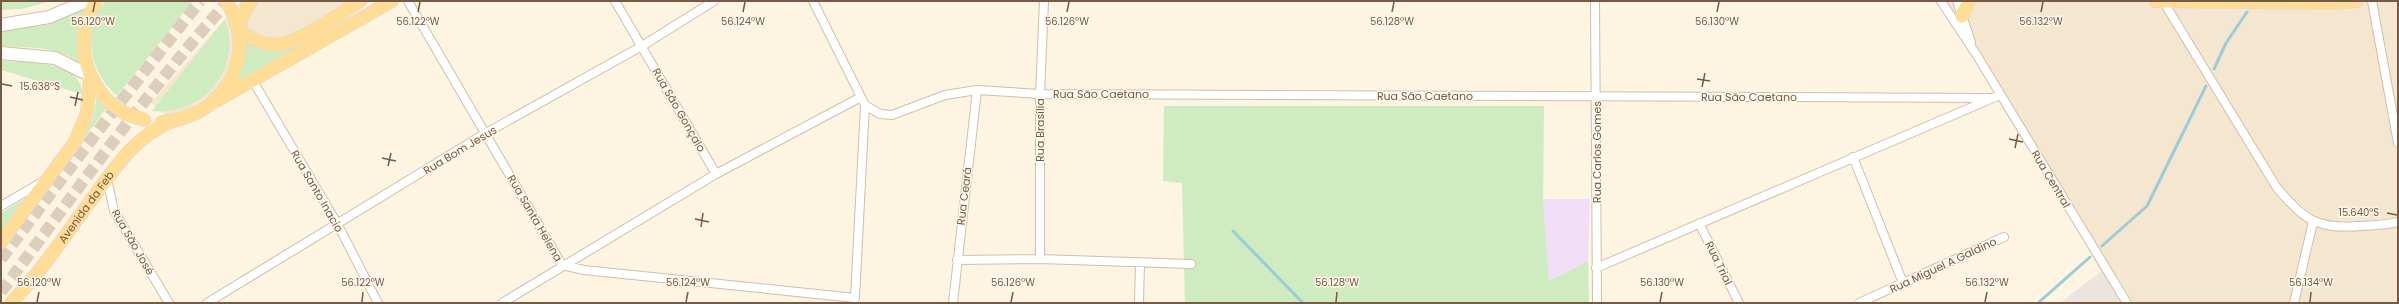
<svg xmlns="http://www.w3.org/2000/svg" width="2399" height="304" font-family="Poppins,sans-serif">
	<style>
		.residential { fill: #f5e6d0 }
		.industrial { fill: #ece5dd }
		.education { fill: #f1def9 }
		.green { fill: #cfebc0 }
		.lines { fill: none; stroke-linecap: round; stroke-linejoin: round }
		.stream { stroke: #9bcdd9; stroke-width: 3 }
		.secondary-tunnel { stroke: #dbceba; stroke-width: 12; stroke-dasharray: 12 6; stroke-linecap: butt }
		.street-casing { stroke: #d1beab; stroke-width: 10 }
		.secondary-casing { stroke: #d4bda8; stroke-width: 14 }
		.primary-casing { stroke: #ded7d3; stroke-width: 14 }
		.street { stroke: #fff; stroke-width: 8 }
		.secondary { stroke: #fff; stroke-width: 12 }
		.primary { stroke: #ffdd97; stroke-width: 13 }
		.primary-bridge-casing { stroke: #ded7d3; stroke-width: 14; stroke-linecap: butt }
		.primary-bridge { stroke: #ffdd97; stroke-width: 13 }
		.ticks { fill: none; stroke: #755a47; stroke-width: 1.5 }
		.labels { text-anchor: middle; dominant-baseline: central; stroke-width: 3; stroke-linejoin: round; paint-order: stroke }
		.street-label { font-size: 11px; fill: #755a47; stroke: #fff7e9 }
		.ticks-label { font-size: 10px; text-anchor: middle; fill: #755a47; stroke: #fff7e9; stroke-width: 3; stroke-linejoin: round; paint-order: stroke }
	</style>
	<rect width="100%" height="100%" fill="#fdf4e1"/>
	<path class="residential" d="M241 1H372L170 119 151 103Z
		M1936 1H2398V303H2119L1999 92Z"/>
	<path class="industrial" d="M2103 270 2124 303H2060Z"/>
	<path class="education" d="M1543 199H1590L1588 261 1549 281Z"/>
	<path class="green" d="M1 1H52L22 9 1 10Z
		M105 1H193L117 96C89 72 82 31 105 1Z
		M84 9 77 39 79 63C57 45 28 48 1 46V31L45 25Z
		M225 19C243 68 203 116 152 111Z
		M243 40C261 51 276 54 296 45L297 47 233 85Z
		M1 61C23 62 83 60 82 94L1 70Z
		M97 97 107 107 82 141 94 116Z
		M1164 106H1544L1543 199 1549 281 1588 261 1589 303H1185L1182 183 1163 181Z
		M24 199 2 229 1 213Z"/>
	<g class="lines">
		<path class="stream" d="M2214 69 2226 43 2247 12
			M1233 231 1303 303
			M2102 246 2147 206 2206 86
			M2038 303 2090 257"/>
		<path class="secondary-tunnel" d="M1 259 107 119 200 1
			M1 292C74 194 146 93 228 1"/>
		<g class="street-casing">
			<path id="street" d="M408 1 562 265 584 270 855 298 865 105
				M615 1 716 174
				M813 1 865 105 880 114 892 115 945 95 977 90 1040 94 1992 98
				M1595 1 1597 303
				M1941 1 1976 54 2127 303
				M1957 1 1971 42
				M2163 1 2277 188C2306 221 2316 229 2361 226 2374 225 2386 225 2398 222
				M2372 1 2398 143
				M253 81 338 225 378 303
				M1853 157 1903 283
				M107 179 114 211 169 303
				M1 206 42 182
				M1699 223 1739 303
				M1040 259V94L1044 1
				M957 260 1040 259 1191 264
				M1596 268 2000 95
				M207 303 486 133 642 46 714 1
				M502 303 716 174 861 97
				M953 303 977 90
				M1139 303 1140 262
				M1859 303 2004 237
				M2294 303 2313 222"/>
		</g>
		<g class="secondary-casing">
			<path id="secondary" d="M1 25 49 17 87 1
				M1 53 55 58 89 75"/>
		</g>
		<g class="primary-casing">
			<g id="primary">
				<path d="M96 1C75 37 82 74 110 103"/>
				<path d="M2156 1 2334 3 2357 1"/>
				<path d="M1962 16 1969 1"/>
				<path d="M239 31C249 37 260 44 273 45 297 46 339 14 360 1"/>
				<path d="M239 31 241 18 251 1"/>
				<path d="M216 101 392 1"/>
				<path d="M162 122C220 118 256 64 232 11"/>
				<path d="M1 242 75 142 87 113 90 78"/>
				<path id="s1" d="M11 303C39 274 62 240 86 207 110 175 132 138 170 122"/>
			</g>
		</g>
		<use href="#street" class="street"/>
		<use href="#secondary" class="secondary"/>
		<use href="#primary" class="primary"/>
		<g class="primary-bridge-casing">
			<path id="primary-bridge" d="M226 1 232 11
				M110 103 126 114 145 120"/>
		</g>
		<use href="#primary-bridge" class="primary-bridge"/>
	</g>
	<path class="ticks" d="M93 12 95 2M418 12 420 2M743 12 745 2M1067 12 1069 2M1392 12 1394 2M1717 12 1719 2M2041 12 2043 2M1697 79 1710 81M2 84 12 86M1702 87 1705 73M70 97 83 100M75 106 78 92M2009 139 2023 142M2015 148 2018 134M382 158 396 161M388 166 391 153M2387 213 2397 215M695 219 709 222M701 227 703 213M37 302 39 292M362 302 363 292M686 302 688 292M1011 302 1013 292M1336 302 1337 292M1660 302 1662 292M1985 302 1987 292M2310 302 2311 292"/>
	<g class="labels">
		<g class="street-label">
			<text x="1101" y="94">Rua São Caetano</text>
			<text x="1425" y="96">Rua São Caetano</text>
			<text x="1749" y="97">Rua São Caetano</text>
			<text transform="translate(679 110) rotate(60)">Rua São Gonçalo</text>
			<text transform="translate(1040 130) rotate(-90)">Rua Brasília</text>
			<text transform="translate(460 150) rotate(-31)">Rua Bom Jesus</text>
			<text transform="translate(1597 152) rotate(-90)">Rua Carlos Gomes</text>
			<text transform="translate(2051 179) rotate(59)">Rua Central</text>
			<text transform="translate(317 191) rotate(60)">Rua Santo Inacio</text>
			<text transform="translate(964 196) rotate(-83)">Rua Ceará</text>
			<text stroke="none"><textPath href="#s1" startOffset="122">Avenida da Feb</textPath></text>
			<text transform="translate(535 218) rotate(60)">Rua Santa Helena</text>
			<text transform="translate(133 242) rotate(60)">Rua São José</text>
			<text transform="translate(1719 263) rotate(64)">Rua Trial</text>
			<text transform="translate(1943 265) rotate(-25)">Rua Miguel A Galdino</text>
		</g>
	</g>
	<g class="ticks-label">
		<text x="93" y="25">56.120°W</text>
		<text x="418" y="25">56.122°W</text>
		<text x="743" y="25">56.124°W</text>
		<text x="1067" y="25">56.126°W</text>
		<text x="1392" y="25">56.128°W</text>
		<text x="1717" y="25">56.130°W</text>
		<text x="2041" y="25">56.132°W</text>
		<text x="40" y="90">15.638°S</text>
		<text x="2359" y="216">15.640°S</text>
		<text x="39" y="286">56.120°W</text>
		<text x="363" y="286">56.122°W</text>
		<text x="688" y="286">56.124°W</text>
		<text x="1013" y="286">56.126°W</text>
		<text x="1337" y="286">56.128°W</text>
		<text x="1662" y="286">56.130°W</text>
		<text x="1987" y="286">56.132°W</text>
		<text x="2311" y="286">56.134°W</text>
	</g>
	<rect width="2399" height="304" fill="none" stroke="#755a47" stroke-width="4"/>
</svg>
